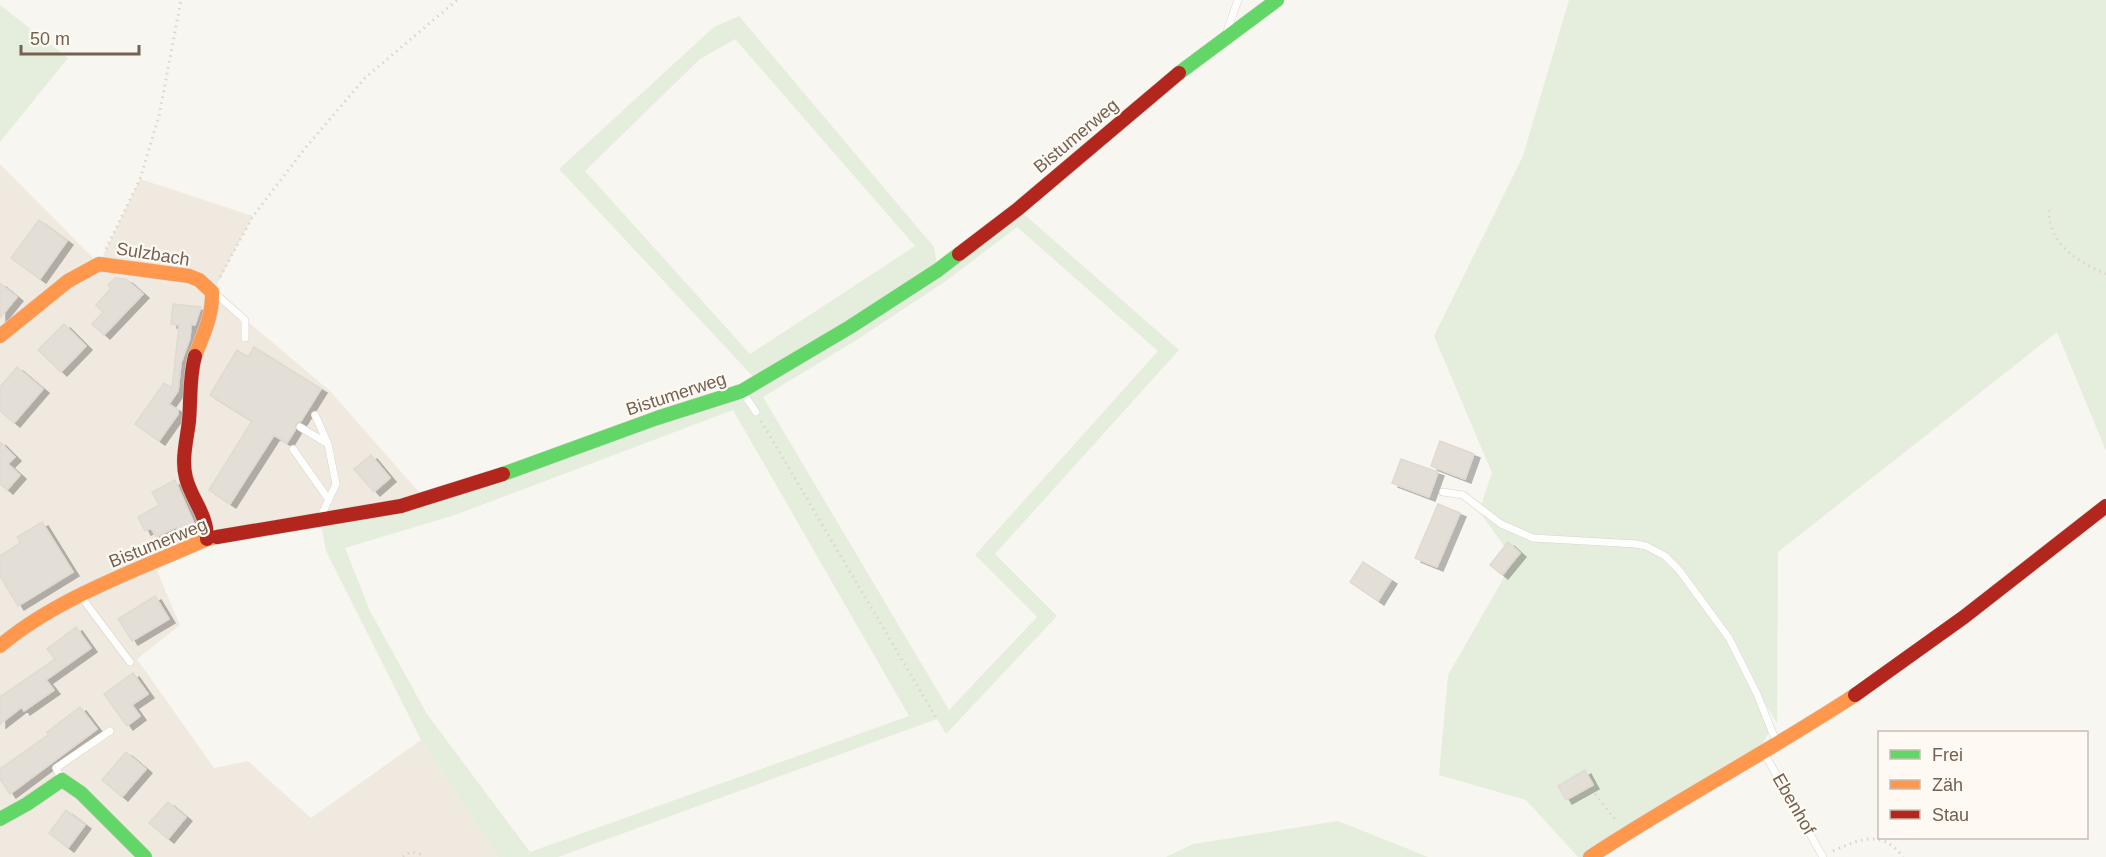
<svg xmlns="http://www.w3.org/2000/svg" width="2106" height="857" font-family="Arial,sans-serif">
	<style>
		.residential { fill: #f0e9df }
		.green { fill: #e5eedc; fill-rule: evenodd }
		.building { fill: #e3ded6; stroke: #e0dad3; stroke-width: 1.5; filter: url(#shadow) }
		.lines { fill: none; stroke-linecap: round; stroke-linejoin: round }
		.lane-casing { stroke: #d8d3ce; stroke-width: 8 }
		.fast-casing { stroke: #d8d3ce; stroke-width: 15 }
		.slow-casing { stroke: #d8d3ce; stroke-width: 15 }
		.jam-casing { stroke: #d8d3ce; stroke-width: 15 }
		.path { stroke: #dad6d0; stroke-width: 3; stroke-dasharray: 1.5 4.5; stroke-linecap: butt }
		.lane { stroke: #fefefd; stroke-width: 7 }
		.fast { stroke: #63d668; stroke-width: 14 }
		.slow { stroke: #ff974d; stroke-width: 14 }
		.jam { stroke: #b3261e; stroke-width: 14 }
		.labels { text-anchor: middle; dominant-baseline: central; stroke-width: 4.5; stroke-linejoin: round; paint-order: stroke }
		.street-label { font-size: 18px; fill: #746151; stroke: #fefaf3 }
	</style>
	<defs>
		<filter id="shadow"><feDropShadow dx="6" dy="4" stdDeviation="0" flood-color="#0004"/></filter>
	</defs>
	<rect width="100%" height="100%" fill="#f8f6f0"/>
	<path class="residential" d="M0 164 99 264 140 179 253 216 213 292 330 391 425 499 207 539 157 571 180 625 137 659 214 768 248 761 311 818 421 740 498 857H0Z"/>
	<path class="green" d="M1569 0H2106V451L2057 332 1778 552 1777 723 1753 685V694L1769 732 1760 749 1583 857H1578L1526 800 1439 775 1448 675 1514 560 1479 511 1492 473 1434 336 1523 156Z
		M0 5 68 58 0 142Z
		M739 16 934 247 938 269 1018 209 1179 350 995 554 1057 616 946 734 937 719 558 857H498L421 740 326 551 320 519 401 506 758 382 559 169 714 27ZM735 39 915 246 750 354 585 171 700 59ZM1017 227 1158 351 975 555 1037 617 949 710 763 397 858 339 946 281ZM733 410 909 716 530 852 427 714 370 611 345 548 455 515Z
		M1338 821 1428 857H1166L1193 844Z"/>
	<path class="building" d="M39 220 67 241 40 279 11 258Z
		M115 278 126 279 143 294 104 335 92 324 103 312 96 305 111 288 108 285Z
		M0 283 17 297 0 318Z
		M173 304 201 307 195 325 191 324 190 338 181 363 178 391 169 404 178 410V414L159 441 135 424 164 383 172 388 179 325 171 324Z
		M64 324 86 346 61 372 38 350Z
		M254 347 321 389 301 421 296 424 295 430 287 443 274 435 230 504 209 490 252 421 210 395 237 350 248 357Z
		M17 367 43 389 14 423 0 411V387Z
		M1440 441 1474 454 1465 479 1431 466Z
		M0 442 15 457 8 464 20 475 7 490 0 484Z
		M371 455 390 478 374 492 354 469Z
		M1401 459 1438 472 1429 497 1392 483Z
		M175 480 195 526 179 534 176 527 156 537 151 528 145 531 138 517 159 505 152 492Z
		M1438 504 1460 513 1437 567 1415 558Z
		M42 522 73 572 18 606 0 576V556L20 543 17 537Z
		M1508 542 1520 553 1502 575 1490 565Z
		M1363 562 1391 580 1378 601 1350 582Z
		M155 596 169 619 132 641 118 619Z
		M76 627 91 648 46 680 54 690 24 711 22 707 0 724V697L55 659 47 649Z
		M133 673 148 694 132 705 140 716 127 726 104 694Z
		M80 707 97 729 10 794 0 779V769L48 735 47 732Z
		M126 752 146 769 122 797 102 780Z
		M1585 770 1593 785 1566 800 1558 786Z
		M168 802 186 817 168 839 149 823Z
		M66 810 85 825 68 848 49 833Z"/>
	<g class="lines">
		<g class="lane-casing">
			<path id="lane" d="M1227 31 1238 0
				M217 295 245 320V338
				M743 393 756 412
				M315 415 328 444
				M300 427 328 444 336 484 321 516
				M293 449 329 500
				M1443 492 1463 495 1501 524 1533 538 1636 544 1646 546 1665 556 1679 570 1729 638 1757 694 1777 744
				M82 598 130 662
				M1764 753 1823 857
				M62 780 56 768 110 731"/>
		</g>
		<g class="fast-casing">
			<path id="fast" d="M1179 73 1277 0
				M503 474 657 418 742 391 850 327 938 270 959 254
				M0 819 27 804 62 780 81 793 145 857"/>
		</g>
		<g class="slow-casing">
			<path id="slow" d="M0 336 68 281 99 264 189 276 199 280 212 292C213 315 203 335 195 356
				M0 646C56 598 140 569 207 539L217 537
				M1590 857C1677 800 1768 752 1855 695"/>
		</g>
		<g class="jam-casing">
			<path id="jam" d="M959 254 1018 209 1179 73
				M195 356C189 378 191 399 189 421 187 439 181 460 186 478 192 501 207 513 207 539
				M217 537 401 506 503 474
				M1855 695 1964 617 2106 506"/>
		</g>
		<path class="path" d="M2049 210C2048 244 2078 262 2106 274
			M106 249 140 179 159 116 181 0
			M220 277 253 216 307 146 365 78 457 0
			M761 421 937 719
			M1595 794 1617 822
			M1833 851C1860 839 1882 829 1903 857
			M403 857 410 852 418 853 424 857"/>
		<use href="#lane" class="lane"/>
		<use href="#fast" class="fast"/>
		<use href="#slow" class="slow"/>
		<use href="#jam" class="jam"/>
	</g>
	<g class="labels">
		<g class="street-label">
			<text transform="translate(1076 136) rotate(-40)">Bistumerweg</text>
			<text transform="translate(153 254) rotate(9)">Sulzbach</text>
			<text transform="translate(676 394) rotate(-18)">Bistumerweg</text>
			<text transform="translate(158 543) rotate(-22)">Bistumerweg</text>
			<text transform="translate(1794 804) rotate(60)">Ebenhof</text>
		</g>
	</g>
	<rect x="1878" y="731" width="210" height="108" fill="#fefaf3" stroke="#c7bdb2" stroke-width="1.5"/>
	<rect x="1890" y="750" width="30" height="9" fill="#63d668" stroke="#c7bdb2" stroke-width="1.5"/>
	<text x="1932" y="761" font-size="18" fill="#746151">Frei</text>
	<rect x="1890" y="780" width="30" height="9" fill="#ff974d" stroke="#c7bdb2" stroke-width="1.5"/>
	<text x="1932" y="791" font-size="18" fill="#746151">Zäh</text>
	<rect x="1890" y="810" width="30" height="9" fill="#b3261e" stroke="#c7bdb2" stroke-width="1.5"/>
	<text x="1932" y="821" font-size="18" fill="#746151">Stau</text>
	<path d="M21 45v9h118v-9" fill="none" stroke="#746151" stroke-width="3"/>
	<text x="30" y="45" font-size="18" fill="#746151" stroke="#fefaf3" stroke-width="4.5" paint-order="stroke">50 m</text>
</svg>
